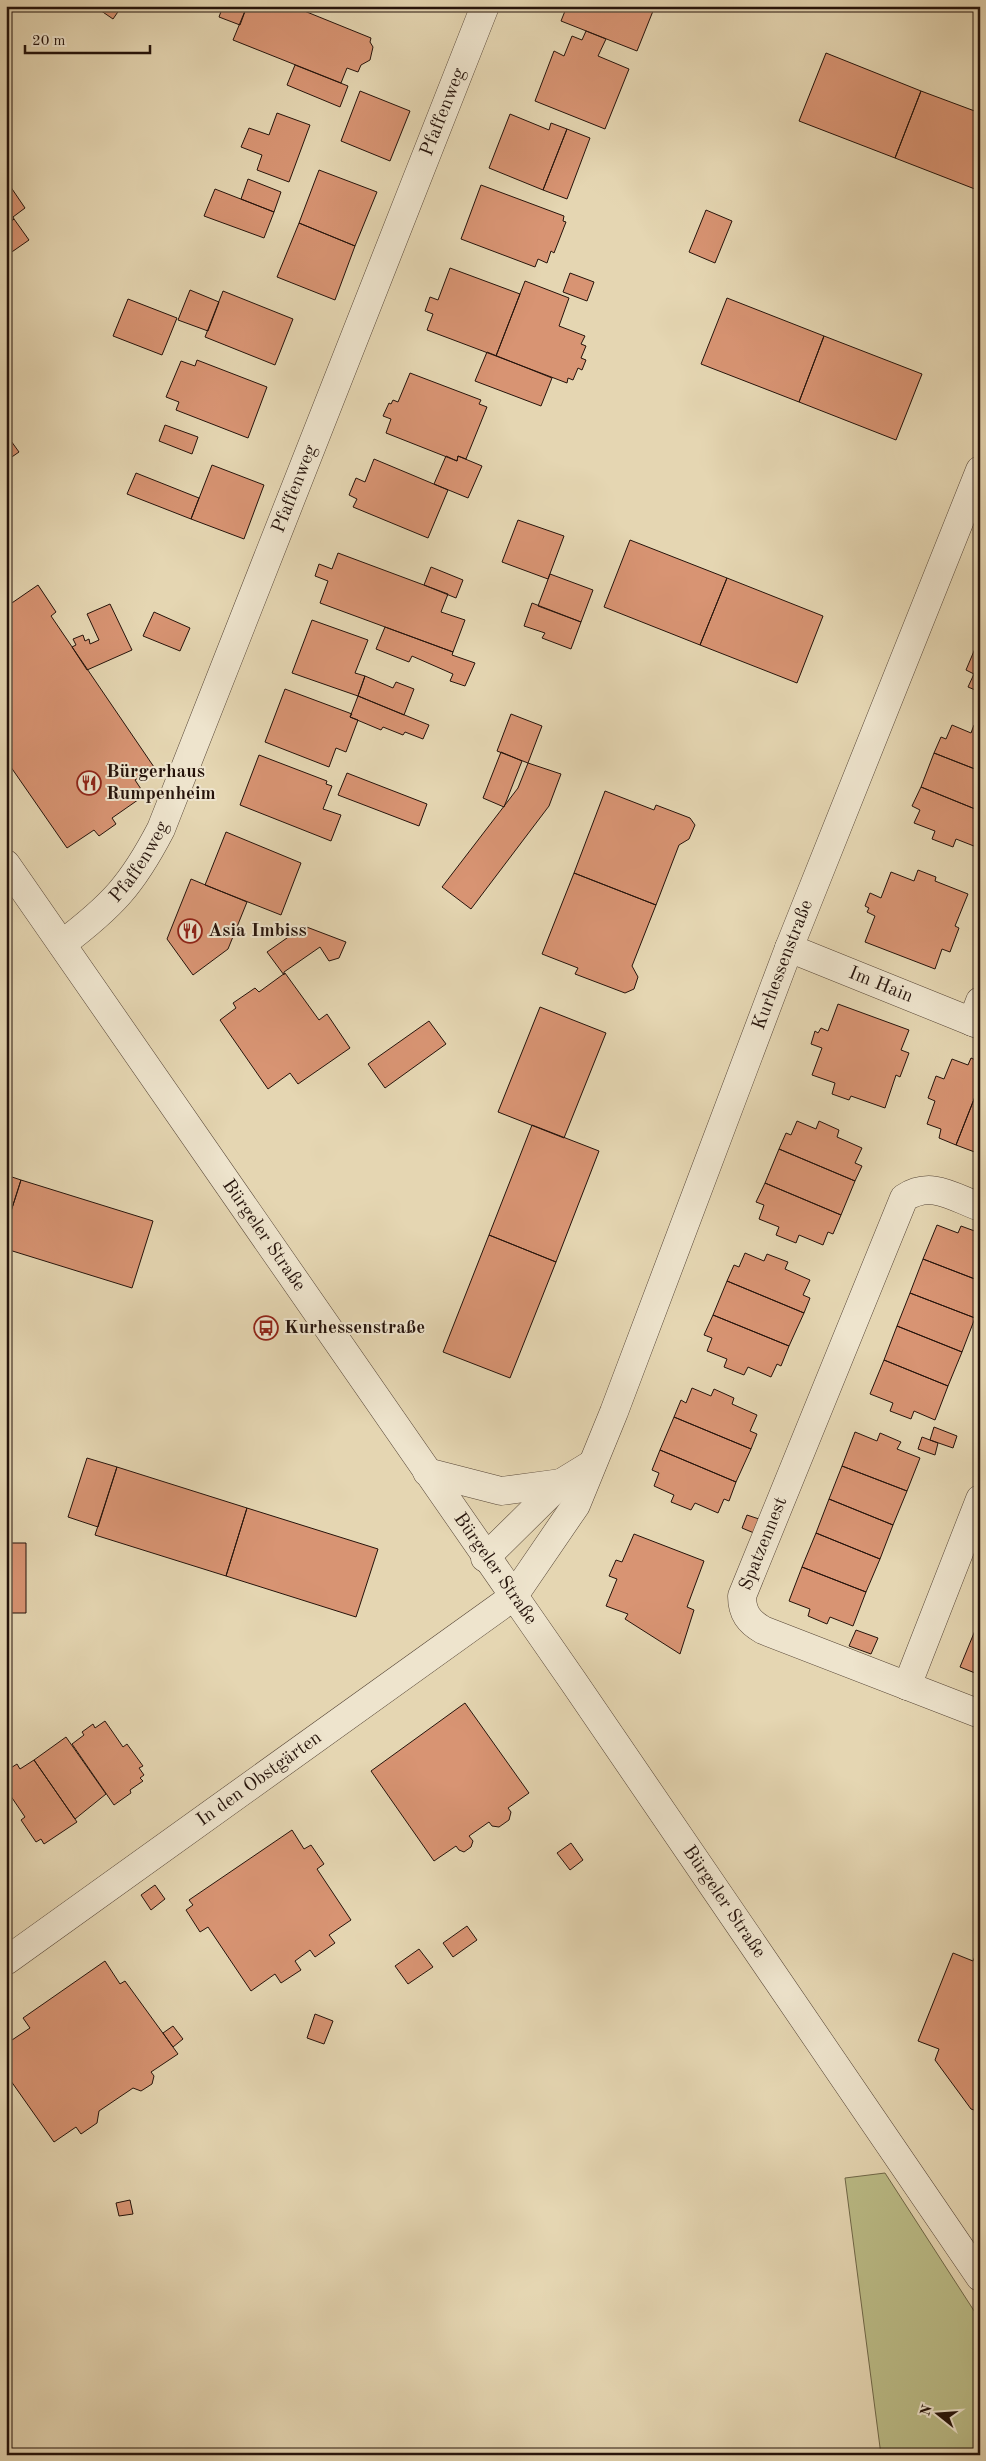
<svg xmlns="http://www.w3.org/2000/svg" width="986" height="2461" font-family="'Old Standard TT',serif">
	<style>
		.green { fill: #bbbc87; stroke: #706849 }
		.building { fill: #d89473; stroke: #25130b }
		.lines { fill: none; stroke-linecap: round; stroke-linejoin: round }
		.minor-casing { stroke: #554435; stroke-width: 29 }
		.minor { stroke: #eee4cd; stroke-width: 28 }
		.labels { text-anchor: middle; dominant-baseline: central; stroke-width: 4; stroke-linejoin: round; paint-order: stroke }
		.street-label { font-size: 19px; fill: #25130b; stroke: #eee4cd }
		.poi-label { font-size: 19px; font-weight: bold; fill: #25130b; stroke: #eee4cd; text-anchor: start }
	</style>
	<rect width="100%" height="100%" fill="#e5d6b2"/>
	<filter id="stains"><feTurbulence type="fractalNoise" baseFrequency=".004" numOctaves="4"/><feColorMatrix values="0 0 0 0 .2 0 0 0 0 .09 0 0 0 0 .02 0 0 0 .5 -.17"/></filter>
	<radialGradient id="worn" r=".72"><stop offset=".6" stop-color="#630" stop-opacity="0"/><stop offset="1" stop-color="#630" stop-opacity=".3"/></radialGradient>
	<path class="green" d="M885 2173 980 2320V2455H881L845 2178Z"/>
	<path class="building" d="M94 6H122L113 19Z
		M223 6H247L240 25 219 17Z
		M247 6H292L371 38 370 42 373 47 370 60 361 65 358 72 347 68 341 83 233 40Z
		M567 6H655L637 51 561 21Z
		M586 31 606 39 598 56 629 69 605 129 535 101 554 51 564 56 572 36 582 40Z
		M826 53 921 91 895 158 799 121Z
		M295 65 348 86 340 107 287 85Z
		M360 91 410 111 390 161 341 141Z
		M921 91 980 113V191L895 158Z
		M277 113 310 125 289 182 257 170 262 155 241 147 249 128 269 135Z
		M510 114 549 130 551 123 567 129 543 190 489 168Z
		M567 129 590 138 567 199 543 190Z
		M319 170 377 192 355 246 299 223Z
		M248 179 281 192 274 212 241 199Z
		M6 180 25 208 13 217 14 219 6 225Z
		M481 185 564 216 563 221 566 222 554 253 551 251 547 263 538 259 535 267 461 239Z
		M215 189 274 212 264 238 204 216Z
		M706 210 732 221 715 263 689 252Z
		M14 219 29 240 6 256V225Z
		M299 223 355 246 335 300 277 277Z
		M450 268 520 294 496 356 427 330 433 314 425 311 430 297 438 300Z
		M570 273 594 282 587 301 563 292Z
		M525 281 569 298 559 326 585 336 581 344 586 346 581 358 586 360 582 370 578 368 573 380 568 378 567 383 496 356Z
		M190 290 219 302 208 331 178 320Z
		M223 291 293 319 275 365 205 337Z
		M727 298 824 336 799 402 701 364Z
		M128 299 177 318 162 355 113 336Z
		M824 336 922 374 896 440 799 402Z
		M487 352 552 378 541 406 475 381Z
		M197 360 267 387 248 438 176 410 179 402 166 397 181 361 195 366Z
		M410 373 481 400 479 404 487 407 466 459 458 456 457 461 386 433 391 419 383 416 389 403 391 404 393 400 398 402Z
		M165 425 198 437 192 454 159 441Z
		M6 434 19 452 6 461Z
		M446 456 457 461 458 456 482 466 468 498 434 484Z
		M374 459 448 490 428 538 353 507 357 499 349 495 356 478 365 482Z
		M212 465 264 485 244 539 191 519Z
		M136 473 199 498 191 519 127 494Z
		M518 520 564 536 548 579 502 562Z
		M630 540 727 578 700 645 604 607Z
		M338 553 448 594 441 612 465 620 453 652 320 603 328 581 315 576 319 564 332 569Z
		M431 567 463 580 456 598 424 585Z
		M550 574 593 590 581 622 538 606Z
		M727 578 823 616 797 683 700 645Z
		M38 585 56 612 51 616 154 767 135 780 145 795 112 818 116 824 99 836 94 830 67 848 6 760V607Z
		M532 603 581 622 571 649 542 638 545 633 524 626Z
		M110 604 132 650 87 670 72 647 76 645 73 639 83 635 85 641 89 639 90 644 99 640 87 614Z
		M154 612 190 628 180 651 143 636Z
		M312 620 368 640 355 673 365 676 358 696 292 673Z
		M385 627 453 652 452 655 475 663 465 686 450 681 453 674 412 656 409 662 376 649Z
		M980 639V653L974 651Z
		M974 651 980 653V692L968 687 974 674 966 670Z
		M365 676 393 688 396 682 414 689 404 715 358 696Z
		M285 689 352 714 350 717 358 720 346 752 336 748 329 767 265 742Z
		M358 696 429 725 423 739 405 732 403 735 383 727 381 730 350 717Z
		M511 714 542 726 528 763 497 751Z
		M952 725 971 733 974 725 980 727V771L934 753 941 737 946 739Z
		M501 752 522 761 504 807 483 798Z
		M934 753 980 771V811L921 787Z
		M259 755 327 781 326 784 332 786 323 809 341 815 331 841 240 805Z
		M528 763 561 774 549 806 471 909 442 887 518 788Z
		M347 773 427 804 419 826 338 795Z
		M921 787 980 811 979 848 956 839 953 847 932 839 935 831 914 823 920 810 912 806Z
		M605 791 654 810 656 805 690 818 695 825 689 839 679 845 656 905 574 873Z
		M226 832 301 863 281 915 205 885Z
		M918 870 936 877 935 881 968 894 955 926 959 928 950 952 942 949 935 969 865 942 875 916 867 912 869 908 865 906 870 893 881 898 891 872 914 881Z
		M574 873 656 905 632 966 638 977 634 989 625 993 575 974 578 968 542 954Z
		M191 879 247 902 228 949 193 975 167 939Z
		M304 926 346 942 339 958 329 961 320 947 284 972V975L267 952Z
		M285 973 319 1020 327 1014 350 1048 298 1084 290 1073 268 1089 220 1020 236 1008 233 1003 255 988 259 992Z
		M838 1004 909 1030 901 1050 909 1053 900 1077 896 1075 885 1108 851 1096 849 1100 832 1094 835 1083 812 1075 822 1048 811 1044 815 1031 818 1033 821 1028 828 1031Z
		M540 1007 606 1033 564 1138 498 1112Z
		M429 1021 446 1044 385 1088 368 1064Z
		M971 1058 980 1062V1084L956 1145 939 1138 941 1129 927 1124 935 1101 928 1098 936 1076 944 1079 952 1059 968 1065Z
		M980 1084V1154L956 1145Z
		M797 1121 816 1129 819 1121 839 1130 837 1137 862 1148 855 1163 862 1166 855 1181 779 1149 786 1133 791 1135Z
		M532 1125 599 1151 556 1262 489 1235Z
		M779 1149 855 1181 841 1215 765 1183Z
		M6 1175 21 1180 6 1227Z
		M21 1180 153 1221 132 1288 6 1249V1227Z
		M765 1183 841 1215 833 1234 828 1232 823 1245 799 1235 796 1243 776 1235 779 1227 759 1219 764 1205 756 1202Z
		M937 1225 958 1233 961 1226 980 1233V1281L923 1259Z
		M489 1235 556 1262 510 1378 443 1352Z
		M745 1253 764 1261 767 1254 788 1262 785 1269 810 1280 803 1295 810 1298 804 1313 727 1281 734 1265 739 1267Z
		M923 1259 980 1281V1306L975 1318 910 1293Z
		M727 1281 804 1313 789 1346 713 1315Z
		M910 1293 975 1318 962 1352 897 1326Z
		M713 1315 789 1346 781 1366 777 1364 771 1377 748 1367 744 1375 724 1367 727 1359 707 1351 712 1338 704 1335Z
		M897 1326 962 1352 948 1386 884 1360Z
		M884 1360 948 1386 935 1420 914 1411 911 1419 890 1411 893 1403 870 1394Z
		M692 1388 711 1396 714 1389 734 1398 732 1404 757 1415 750 1431 757 1434 751 1449 674 1417 681 1400 686 1403Z
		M674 1417 751 1449 736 1482 660 1450Z
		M934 1427 957 1436 953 1448 930 1440Z
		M855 1432 877 1441 880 1433 901 1442 897 1449 920 1458 907 1491 842 1466Z
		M922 1437 938 1443 935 1455 918 1449Z
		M660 1450 736 1482 729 1501 724 1499 718 1513 695 1503 691 1510 671 1502 674 1495 654 1486 659 1473 652 1470Z
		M87 1458 117 1467 98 1527 68 1517Z
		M842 1466 907 1491 893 1525 829 1499Z
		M117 1467 247 1508 226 1576 95 1535Z
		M829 1499 893 1525 880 1559 816 1533Z
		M247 1508 378 1549 356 1617 226 1576Z
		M747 1515 759 1519 754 1533 742 1528Z
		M816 1533 880 1559 866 1592 802 1567Z
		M634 1534 704 1561 687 1607 694 1610 680 1654 625 1619 628 1614 606 1606 617 1579 609 1576 616 1560 622 1562Z
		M6 1543H26V1613H6Z
		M802 1567 866 1592 853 1626 830 1617 827 1624 808 1616 810 1609 789 1601Z
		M980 1618V1636L974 1633Z
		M856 1630 878 1638 871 1654 849 1646Z
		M974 1633 980 1636V1675L960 1667Z
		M465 1703 529 1793 508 1808 511 1812 509 1820 499 1827 492 1826 489 1822 469 1836 473 1841 471 1847 464 1852 459 1850 456 1846 434 1861 371 1771Z
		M105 1721 123 1747 127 1744 143 1766 139 1768 144 1775 140 1778 143 1781 130 1790 131 1793 114 1805 72 1744 84 1735 82 1732 93 1724 95 1728Z
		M66 1737 106 1794 75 1819 34 1760Z
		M34 1760 77 1822 44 1844 41 1839 36 1842 21 1820 25 1817 6 1789V1771L17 1764 20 1769Z
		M292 1830 304 1849 311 1845 324 1864 317 1869 351 1920 329 1935 335 1943 315 1957 310 1950 295 1961 301 1970 281 1983 275 1974 251 1991 208 1927 200 1932 186 1910 193 1905 189 1900Z
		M571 1843 583 1860 570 1870 557 1853Z
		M6 1851 11 1858 7 1861 10 1866 6 1868Z
		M155 1885 165 1899 151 1910 141 1895Z
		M467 1926 477 1940 453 1957 443 1943Z
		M980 1943V2112L971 2109 935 2060 939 2049 918 2041 953 1953 973 1961Z
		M419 1949 433 1967 408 1984 395 1966Z
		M105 1961 120 1984 125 1981 178 2054 151 2072 154 2076 152 2084 141 2091 133 2088 99 2111 97 2123 81 2134 76 2127 54 2142 6 2074V2044L30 2028 23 2018Z
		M315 2014 333 2021 324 2044 307 2038Z
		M173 2026 183 2039 173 2047 163 2033Z
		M130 2200 133 2214 119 2216 116 2203Z"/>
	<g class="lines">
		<g class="minor-casing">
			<g id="minor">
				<path id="s1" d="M6 864 573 1681 980 2277"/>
				<path id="s2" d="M62 944C112 906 132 885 161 829L485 6"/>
				<path id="s3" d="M789 948 980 1025"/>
				<path d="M972 1022 980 1001"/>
				<path d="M980 1207C953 1197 931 1180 904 1198L742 1596C742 1613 749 1622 763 1630L980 1714"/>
				<path d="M427 1472 501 1491 561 1483"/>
				<path d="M485 1558 561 1483 592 1464"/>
				<path d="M907 1686 980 1499"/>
				<path id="s4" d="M6 1961 513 1597 576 1505 614 1412 789 948 980 470"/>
			</g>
		</g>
		<use href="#minor" class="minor"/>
	</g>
	<defs>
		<g id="restaurant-ring" transform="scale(1.25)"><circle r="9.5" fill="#eee4cd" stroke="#8f2418" stroke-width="1.5"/><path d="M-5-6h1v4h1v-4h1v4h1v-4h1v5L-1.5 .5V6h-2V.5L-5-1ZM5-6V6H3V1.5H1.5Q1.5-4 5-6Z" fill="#8f2418"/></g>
		<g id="bus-ring" transform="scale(1.25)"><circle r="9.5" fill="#eee4cd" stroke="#8f2418" stroke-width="1.5"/><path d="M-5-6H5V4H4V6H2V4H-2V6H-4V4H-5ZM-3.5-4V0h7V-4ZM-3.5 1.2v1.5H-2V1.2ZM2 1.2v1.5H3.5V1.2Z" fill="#8f2418"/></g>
	</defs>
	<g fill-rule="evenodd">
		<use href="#restaurant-ring" x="89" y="783"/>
		<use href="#restaurant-ring" x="190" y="931"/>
		<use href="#bus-ring" x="266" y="1328"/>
	</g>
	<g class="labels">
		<g class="street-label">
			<text stroke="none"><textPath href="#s2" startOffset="924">Pfaffenweg</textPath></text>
			<text stroke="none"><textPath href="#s2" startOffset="519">Pfaffenweg</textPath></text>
			<text stroke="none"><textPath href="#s2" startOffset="114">Pfaffenweg</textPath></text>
			<text stroke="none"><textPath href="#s4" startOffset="1314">Kurhessenstraße</textPath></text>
			<text stroke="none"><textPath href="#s3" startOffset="99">Im Hain</textPath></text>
			<text stroke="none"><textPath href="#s1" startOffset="452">Bürgeler Straße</textPath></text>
			<text transform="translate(764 1544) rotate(-68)">Spatzennest</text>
			<text stroke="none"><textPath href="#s1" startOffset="858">Bürgeler Straße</textPath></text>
			<text stroke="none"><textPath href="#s4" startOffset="312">In den Obstgärten</textPath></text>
			<text stroke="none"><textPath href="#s1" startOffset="1262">Bürgeler Straße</textPath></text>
		</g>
		<g class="poi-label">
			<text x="106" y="772">Bürgerhaus<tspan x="106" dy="22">Rumpenheim</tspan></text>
			<text x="208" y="931">Asia Imbiss</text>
			<text x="284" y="1328">Kurhessenstraße</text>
		</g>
	</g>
	<rect width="986" height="2461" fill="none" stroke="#e5d6b2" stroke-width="25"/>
	<rect x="8" y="8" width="971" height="2446" fill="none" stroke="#25130b" stroke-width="2.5"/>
	<rect x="12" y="12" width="961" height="2436" fill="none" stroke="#25130b"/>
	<g transform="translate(938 2414) rotate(287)" stroke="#eee4cd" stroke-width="4" paint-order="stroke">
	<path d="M0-4L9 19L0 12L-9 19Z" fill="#25130b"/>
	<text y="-8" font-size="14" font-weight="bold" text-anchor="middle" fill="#25130b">N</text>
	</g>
	<path d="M25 45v8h125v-8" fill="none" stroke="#25130b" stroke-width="2.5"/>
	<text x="32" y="45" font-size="15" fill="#25130b" stroke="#eee4cd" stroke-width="4" paint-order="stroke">20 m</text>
	<rect width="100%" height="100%" filter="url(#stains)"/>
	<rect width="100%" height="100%" fill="url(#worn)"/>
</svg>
